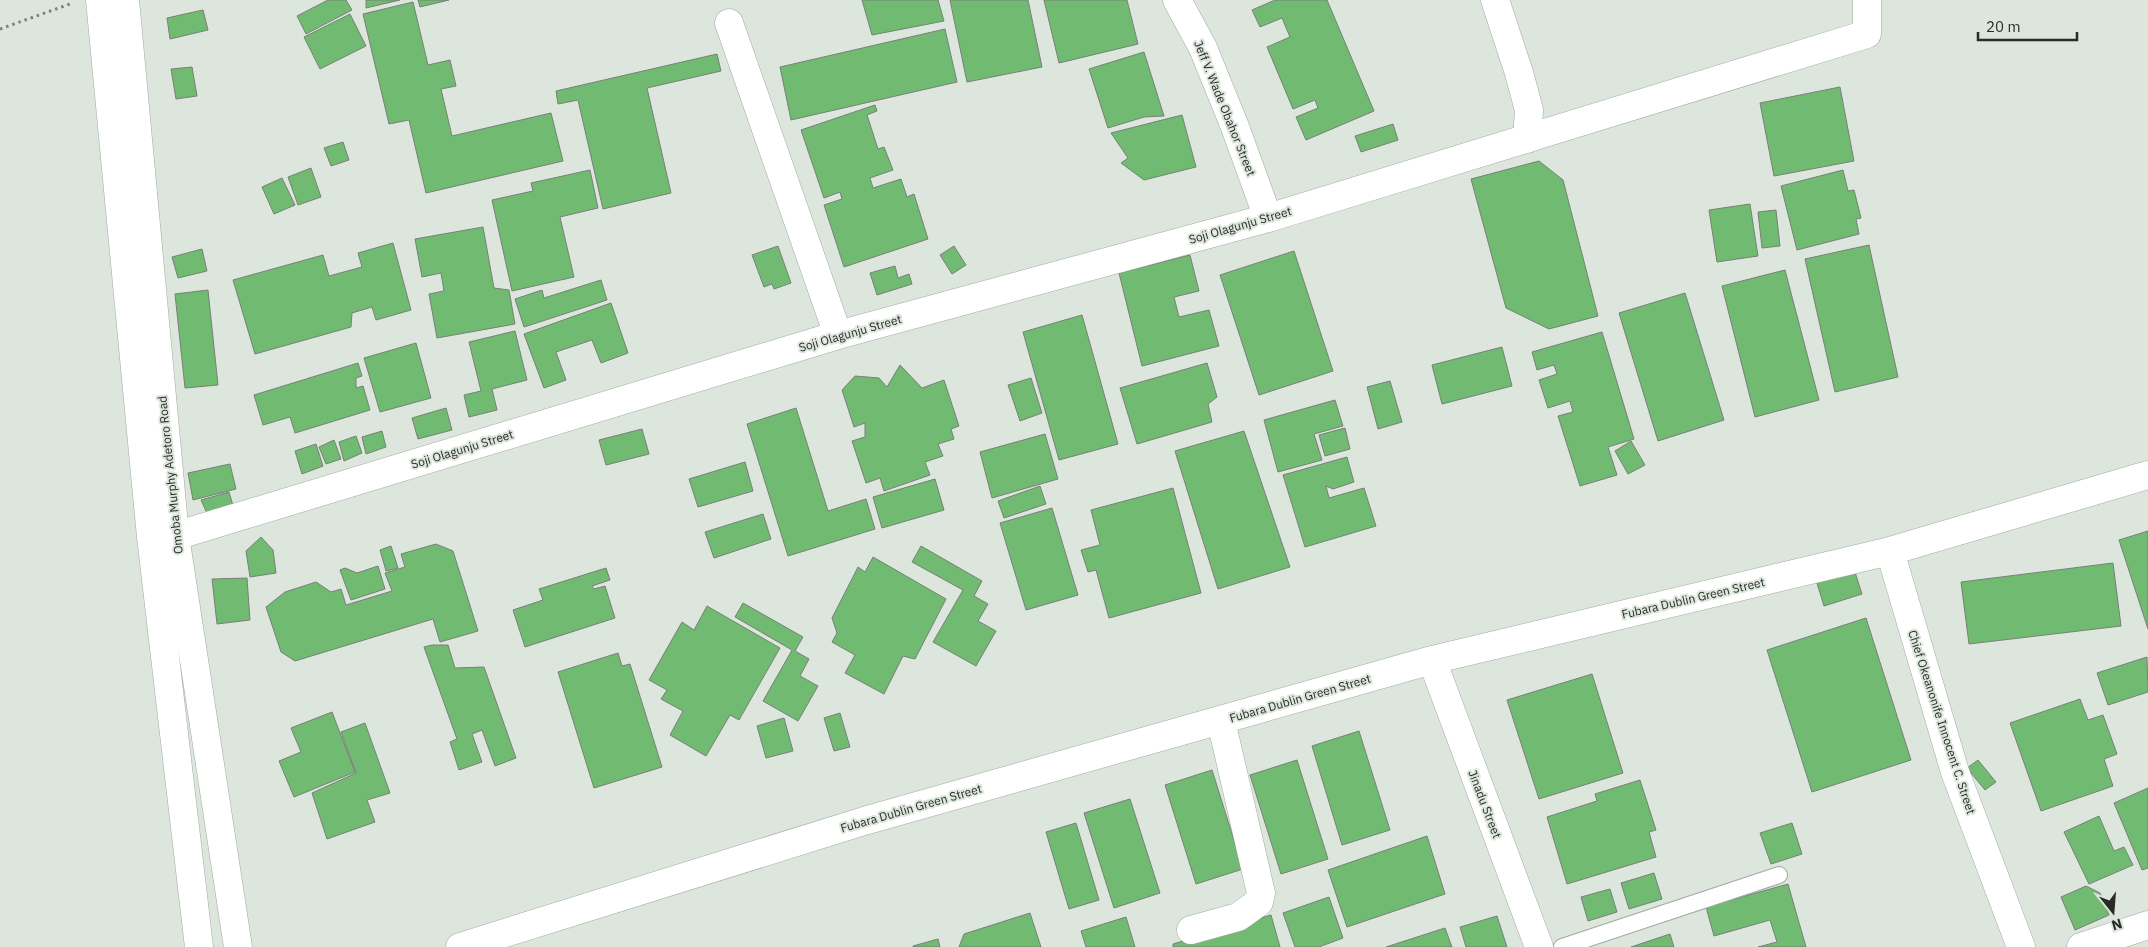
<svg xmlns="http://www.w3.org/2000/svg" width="2148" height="947" font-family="'IBM Plex Sans',sans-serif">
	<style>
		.building { fill: #70ba72; stroke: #788077 }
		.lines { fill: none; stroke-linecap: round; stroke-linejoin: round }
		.lane-casing { stroke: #a1aaa1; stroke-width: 18 }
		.street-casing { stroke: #a1aaa1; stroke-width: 29 }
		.secondary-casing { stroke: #a1aaa1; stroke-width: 29 }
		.path { stroke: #7a807a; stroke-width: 3; stroke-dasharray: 2.5 4; stroke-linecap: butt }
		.lane { stroke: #fff; stroke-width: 16 }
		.street { stroke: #fff; stroke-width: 28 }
		.secondary { stroke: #fff; stroke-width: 28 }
		.labels { text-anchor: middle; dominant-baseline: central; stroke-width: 4; stroke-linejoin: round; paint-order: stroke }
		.street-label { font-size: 12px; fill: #282b28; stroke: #dde6dd }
	</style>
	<rect width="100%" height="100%" fill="#dde6dd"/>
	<path class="building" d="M328 0H346L352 10 306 34 297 16Z
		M366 0H400L366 8Z
		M418 0H449L420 7Z
		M862 0H938L944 21 872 35Z
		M950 0H1028L1042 67 967 82Z
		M1044 0H1127L1138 44 1059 63Z
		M1275 0H1327L1374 111 1306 140 1296 117 1318 108 1315 100 1293 109 1267 47 1290 37 1282 18 1260 27 1252 10Z
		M413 2 428 65 450 60 456 86 441 89 452 136 551 113 563 161 426 193 409 120 389 124 363 14Z
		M203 10 208 30 170 39 167 18Z
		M350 14 366 46 320 69 304 37Z
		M945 29 957 82 791 120 780 67Z
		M1144 52 1164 116 1144 117 1108 128 1089 69Z
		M717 54 721 71 647 88 671 193 603 209 578 100 558 104 556 91Z
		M192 67 197 96 176 99 171 69Z
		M1840 87 1854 161 1774 176 1760 103Z
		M875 105 877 111 867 115 878 149 884 147 893 170 870 178 873 188 901 179 907 197 914 194 928 239 844 267 824 205 842 199 840 192 824 198 801 130Z
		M1182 115 1196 167 1144 180 1121 163 1128 158 1111 133Z
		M1393 124 1398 140 1361 152 1355 136Z
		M343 142 349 160 331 166 324 148Z
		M1539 161 1563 180 1598 316 1549 329 1506 308 1471 179Z
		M311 168 321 197 298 205 288 177Z
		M590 170 598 208 560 217 574 277 512 291 492 200 533 191 531 183Z
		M1843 170 1848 191 1854 190 1861 218 1856 219 1859 234 1797 250 1781 186Z
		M282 178 295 205 274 214 262 187Z
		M1750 204 1758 256 1717 262 1709 210Z
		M1776 210 1780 246 1762 248 1758 212Z
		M483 227 494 288 509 290 515 324 437 338 429 294 444 291 441 273 422 277 415 239Z
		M393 243 411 310 376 320 372 307 352 313 351 327 255 354 233 280 323 255 329 276 362 267 358 253Z
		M1869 245 1898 377 1835 392 1805 259Z
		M778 246 791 283 774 289 772 284 764 287 752 255Z
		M954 246 966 265 952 274 940 255Z
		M202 249 207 271 178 278 172 257Z
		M1294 251 1333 371 1259 395 1220 275Z
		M1190 255 1199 291 1174 297 1179 317 1209 310 1219 346 1142 366 1119 273Z
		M895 266 898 278 909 274 912 284 877 295 870 273Z
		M1785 270 1819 400 1755 417 1722 286Z
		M601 280 607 300 524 327 515 299 542 290 544 298Z
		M208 290 218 385 185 388 175 294Z
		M1685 293 1724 420 1658 441 1619 313Z
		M611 303 628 353 601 363 592 340 556 352 566 380 544 388 524 334Z
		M1082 315 1118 444 1059 460 1023 332Z
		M515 331 527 380 492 389 497 410 469 417 464 395 481 391 469 342Z
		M1602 332 1634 439 1608 447 1617 475 1580 486 1558 416 1573 412 1570 401 1548 408 1539 380 1557 374 1554 365 1537 370 1532 352Z
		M416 343 431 398 380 412 364 358Z
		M1502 347 1512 386 1442 404 1432 365Z
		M358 363 362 376 356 378V388L363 386 370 410 295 433 290 417 263 425 254 395Z
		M1207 363 1217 397 1208 404 1212 422 1137 444 1120 388Z
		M900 365 922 388 944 380 959 426 951 429 954 439 938 444 943 456 925 462 930 475 884 491 880 478 866 483 852 441 865 437V423L854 427 842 390 855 376 879 378 887 387Z
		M1031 378 1042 413 1020 421 1008 385Z
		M1390 381 1402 422 1378 429 1367 387Z
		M1335 400 1343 426 1314 434 1322 460 1278 472 1264 420Z
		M446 408 452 430 418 439 412 418Z
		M796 408 828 511 866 499 875 529 788 556 747 424Z
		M1345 428 1350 449 1325 456 1319 435Z
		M642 429 649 454 606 465 599 440Z
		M382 431 386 447 366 454 362 437Z
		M1244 431 1290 567 1218 589 1175 451Z
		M1045 434 1058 479 992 498 980 452Z
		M356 436 362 453 344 461 339 442Z
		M334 440 341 459 326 464 319 447Z
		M1631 441 1645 465 1628 474 1615 451Z
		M316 444 323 466 302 474 295 451Z
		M1347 457 1354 482 1333 489 1326 486 1329 498 1364 488 1376 526 1305 547 1283 475Z
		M745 462 753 491 698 507 689 479Z
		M230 464 236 489 193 500 188 473Z
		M935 479 944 510 882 528 873 497Z
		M1040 486 1046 504 1004 518 998 501Z
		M1173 488 1201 593 1109 618 1096 570 1088 572 1081 550 1100 545 1091 510Z
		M229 492 235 512 210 520 201 500Z
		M1052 508 1078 595 1026 610 1000 523Z
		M763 514 771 539 714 558 705 532Z
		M2148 531V629L2119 540Z
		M261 537 273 550 276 573 250 577 246 551Z
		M436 544 453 551 478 631 440 642 433 619 295 661 281 652 266 607 285 592 316 582 331 592 341 589 346 605 392 591 385 573 405 567 401 554Z
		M391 546 398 568 386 571 380 550Z
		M921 546 982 581 974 596 988 604 978 621 996 631 976 666 933 642 963 590 912 562Z
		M873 557 946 599 915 659 903 656 884 694 845 673 855 655 832 642 837 633 832 618 858 567 865 572Z
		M2113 563 2121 626 1969 644 1961 582Z
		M378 566 385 589 351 600 340 570 345 568 357 573Z
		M606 568 610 580 592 586 594 589 605 586 615 618 525 647 513 610 543 600 539 589Z
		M1854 569 1862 594 1824 606 1816 580Z
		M247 578 250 620 217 624 212 579Z
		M743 603 803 637 795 651 809 659 800 676 818 686 798 721 763 701 792 650 735 617Z
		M707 606 780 648 739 720 730 715 706 756 670 735 683 711 661 699 667 690 649 680 682 622 694 630Z
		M1866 618 1911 760 1812 792 1767 650Z
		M432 645H448L455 668 484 667 516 758 495 766 482 730 472 734 482 762 459 770 450 742 457 739 424 647Z
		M618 653 622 666 630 664 662 767 594 788 558 672Z
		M2147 657 2148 692 2108 705 2097 673Z
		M1592 674 1623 773 1539 799 1507 700Z
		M2080 699 2088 720 2103 715 2117 754 2104 759 2113 786 2041 811 2010 723Z
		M332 712 355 772 294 797 279 761 301 752 291 728Z
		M840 713 850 747 834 751 824 718Z
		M784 718 793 751 766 758 757 726Z
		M365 723 390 793 367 800 375 822 327 839 312 793 356 773 341 732Z
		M1359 731 1390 830 1342 845 1312 746Z
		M1297 760 1328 859 1281 874 1250 775Z
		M1978 760 1996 782 1985 790 1967 768Z
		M1212 770 1243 869 1196 884 1165 785Z
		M1640 780 1656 830 1649 832 1656 857 1567 884 1547 817 1597 801 1595 794Z
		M2148 788V868L2142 870 2114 803Z
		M1130 799 1160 893 1114 908 1084 813Z
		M2099 816 2114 851 2124 847 2133 865 2089 884 2064 832Z
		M1076 823 1099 900 1069 909 1046 832Z
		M1792 823 1802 854 1771 864 1760 833Z
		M1427 836 1445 894 1347 927 1328 870Z
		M1654 873 1662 899 1629 909 1621 883Z
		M1788 884 1806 947H1758L1777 942 1770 920 1714 936 1706 907Z
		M2086 886 2100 893 2109 915 2075 930 2061 897Z
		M1610 889 1617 912 1588 921 1581 897Z
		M1329 897 1343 938 1319 947H1295L1283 913Z
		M1030 913 1041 947H959L964 934Z
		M1271 915 1280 947H1173V944Z
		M1497 916 1507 947H1466L1460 927Z
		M1126 917 1135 947H1086L1081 931Z
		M1445 928 1452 947H1386Z
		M1670 934 1674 947H1631Z
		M938 939 940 947H913V946Z"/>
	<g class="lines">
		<g class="lane-casing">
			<path id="lane" d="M1562 947 1779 875"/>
		</g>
		<g class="street-casing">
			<path id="street" d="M1177 0 1203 48 1235 127 1268 218
				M1495 0 1519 73 1529 110 1527 139
				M729 23 838 335
				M175 536 838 335 1268 218 1867 34V0
				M1890 551 1955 772 2021 947
				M1432 660 1539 947
				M1191 930 1238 917 1259 902 1261 893 1221 721
				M460 947 864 821 1432 660 1890 551 2148 475
				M2081 947 2148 925"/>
		</g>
		<g class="secondary-casing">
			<path id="secondary" d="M100 0 151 537 199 947
				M125 0 175 536 238 947"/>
		</g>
		<path class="path" d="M0 29 70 4"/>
		<use href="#lane" class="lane"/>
		<use href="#street" class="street"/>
		<use href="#secondary" class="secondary"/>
	</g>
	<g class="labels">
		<g class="street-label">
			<text transform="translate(1225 108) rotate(68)">Jeff V. Wade Obahor Street</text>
			<text transform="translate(1240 225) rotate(-16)">Soji Olagunju Street</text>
			<text transform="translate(850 333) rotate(-16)">Soji Olagunju Street</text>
			<text transform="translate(462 449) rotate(-17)">Soji Olagunju Street</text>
			<text transform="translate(170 475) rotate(-96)">Omoba Murphy Adetoro Road</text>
			<text transform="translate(1693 598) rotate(-13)">Fubara Dublin Green Street</text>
			<text transform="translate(1300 698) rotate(-16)">Fubara Dublin Green Street</text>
			<text transform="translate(1942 722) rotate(72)">Chief Okeanonife Innocent C. Street</text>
			<text transform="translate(1485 804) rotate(69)">Jinadu Street</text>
			<text transform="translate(911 808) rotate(-16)">Fubara Dublin Green Street</text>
		</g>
	</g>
	<g transform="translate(2113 912) rotate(163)" stroke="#dde6dd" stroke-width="4" paint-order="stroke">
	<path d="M0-4L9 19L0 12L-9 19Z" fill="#282b28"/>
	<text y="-8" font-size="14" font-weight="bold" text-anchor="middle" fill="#282b28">N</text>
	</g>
	<path d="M1978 32v8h99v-8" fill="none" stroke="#282b28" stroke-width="2.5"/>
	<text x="1986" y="32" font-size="15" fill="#282b28" stroke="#dde6dd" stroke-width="4" paint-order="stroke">20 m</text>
</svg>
